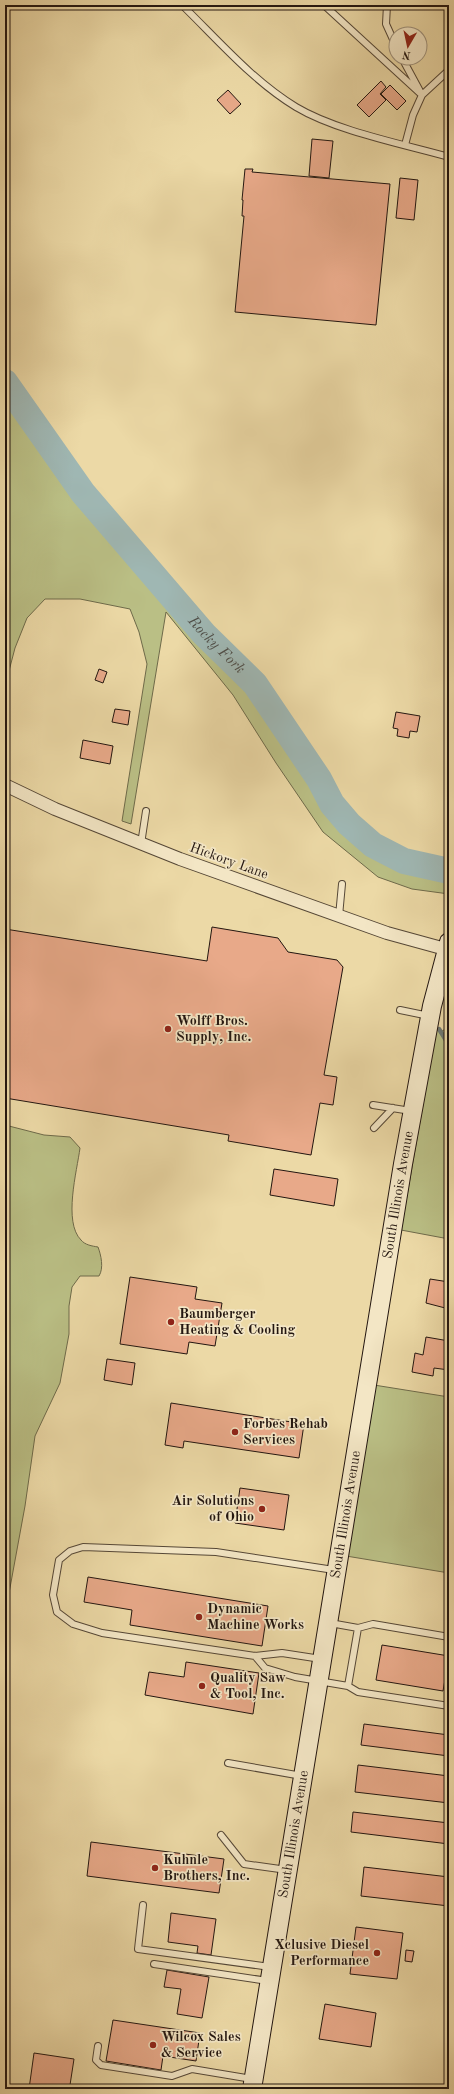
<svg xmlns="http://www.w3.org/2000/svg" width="454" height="2094" font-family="'Old Standard TT',serif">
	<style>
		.green { fill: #babf85; stroke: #6e6a4a }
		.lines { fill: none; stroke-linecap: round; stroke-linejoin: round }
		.stream { stroke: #6d7772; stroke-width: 4.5 }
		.river { stroke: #9fb7b3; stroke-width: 26 }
		.building { fill: #e8a989; stroke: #231610 }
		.service-casing { stroke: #554736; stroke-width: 8 }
		.minor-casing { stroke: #554736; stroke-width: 14 }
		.secondary-casing { stroke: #231610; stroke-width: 20 }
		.service { stroke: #f3e6c5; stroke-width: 6 }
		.minor { stroke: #f3e6c5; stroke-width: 12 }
		.secondary { stroke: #f3e6c5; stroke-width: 18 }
		.poi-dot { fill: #8f2418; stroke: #f3e6c5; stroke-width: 1.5 }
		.labels { text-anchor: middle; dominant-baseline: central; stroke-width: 3.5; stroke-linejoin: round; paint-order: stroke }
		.street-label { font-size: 14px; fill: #231610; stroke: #f3e6c5 }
		.poi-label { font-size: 14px; font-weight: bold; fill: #231610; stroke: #f3e6c5; text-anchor: start }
		.water-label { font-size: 15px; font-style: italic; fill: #4e4e49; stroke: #f3e6c5 }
	</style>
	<rect width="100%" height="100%" fill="#ecd9a6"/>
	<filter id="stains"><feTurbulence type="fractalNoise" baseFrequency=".005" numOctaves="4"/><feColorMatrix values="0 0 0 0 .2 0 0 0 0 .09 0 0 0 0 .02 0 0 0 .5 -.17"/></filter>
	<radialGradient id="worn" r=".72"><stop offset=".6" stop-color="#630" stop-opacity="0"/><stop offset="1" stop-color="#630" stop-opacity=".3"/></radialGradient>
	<path class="green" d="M5 382 83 493 204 634 255 684 319 779 332 804 349 824 373 845 404 861 449 871V894L412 889 378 877 323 832 276 763 233 695 166 612 131 824 122 821 147 664 139 632 130 609 80 599H45L27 618 15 648 5 686Z
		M449 1027V1239L401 1230 436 1030 442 1031Z
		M5 1125 44 1135 70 1137 80 1148C77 1171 63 1222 81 1240 85 1245 92 1246 98 1247 101 1255 104 1268 99 1276H80L72 1287 69 1306V1334L60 1383 35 1436 25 1506 5 1615Z
		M374 1385 449 1397V1573L346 1556Z"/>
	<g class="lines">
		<path class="stream" d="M439 1029 449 1045"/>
		<path class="river" id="s1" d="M5 382 83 493 204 634 255 684 319 779 332 804 349 824 373 845 404 861 449 871"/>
	</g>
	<path class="building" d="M449 78V87L445 83Z
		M381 81 386 87 380 94 386 100 369 117 357 105Z
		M390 85 406 101 397 110 381 94Z
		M228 90 241 104 230 114 217 100Z
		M312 139 333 141 329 178 309 176Z
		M245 169H253L252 172 390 184 376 325 235 312 244 216H242L243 200H242Z
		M400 178 418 180 414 220 396 218Z
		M99 669 107 672 103 683 95 680Z
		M115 709 130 711 128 725 112 722Z
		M396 712 420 716 417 732 410 731 409 738 397 736 398 729 393 728Z
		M83 740 113 746 110 764 80 758Z
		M212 927 278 938 288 952 337 960 343 967 324 1075 337 1077 333 1105 320 1103 311 1155 228 1141 229 1135 5 1098V929L207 961Z
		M274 1169 338 1179 334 1206 270 1195Z
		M130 1277 197 1287 195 1299 222 1303 215 1346 189 1342 187 1354 120 1344Z
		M430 1279 449 1282V1309L426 1303Z
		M426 1337 449 1341V1370L434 1368 433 1376 412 1372 415 1353 423 1355Z
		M107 1359 135 1363 132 1385 104 1380Z
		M171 1403 304 1424 299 1458 184 1441 183 1448 165 1445Z
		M240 1488 289 1495 284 1530 235 1523Z
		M88 1577 268 1606 262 1646 130 1625 132 1610 84 1602Z
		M382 1645 449 1656 443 1691 376 1680Z
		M186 1662 259 1673 253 1714 145 1695 149 1672 184 1677Z
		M364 1724 449 1735V1756L361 1745Z
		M358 1765 449 1776V1803L355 1792Z
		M353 1812 449 1823V1844L351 1832Z
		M91 1842 224 1859 219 1893 87 1876Z
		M364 1867 449 1877V1906L361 1896Z
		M171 1913 216 1919 211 1955 197 1953 198 1946 168 1942Z
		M356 1927 403 1933 397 1979 350 1974Z
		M406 1950 414 1951 412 1962 405 1961Z
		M167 1970 209 1977 202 2018 177 2014 181 1989 164 1987Z
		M325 2004 376 2013 371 2047 319 2039Z
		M113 2020 200 2033 196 2061 163 2056 161 2070 106 2061Z
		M34 2053 74 2059 70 2085 100 2089H29Z"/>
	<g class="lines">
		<g class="service-casing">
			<path id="service" d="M182 5C218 40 253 81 296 107 336 131 403 144 449 157
				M324 5 422 95 413 115 405 145
				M387 5 386 24 396 46
				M402 58 422 95 449 70
				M141 844 146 811
				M339 916 342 884
				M400 1010 429 1016
				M373 1105 411 1111
				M374 1128 393 1108
				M330 1623 358 1628 373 1624 449 1637
				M255 1656 265 1668 295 1677 348 1686 358 1692 449 1706
				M321 1659 282 1653 255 1656 102 1633 73 1624 57 1612 53 1595 59 1560 70 1551 83 1547 216 1552 334 1570
				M348 1686 358 1628
				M228 1763 302 1776
				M221 1835 244 1864 287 1870
				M143 1905 138 1949 270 1967
				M154 1964 268 1981
				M98 2046 96 2060 101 2065 172 2076 192 2069 252 2079"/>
		</g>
		<g class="minor-casing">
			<path id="minor" d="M5 785 55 809 180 859 387 933 449 950"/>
		</g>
		<g class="secondary-casing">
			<g id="secondary">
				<path id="s2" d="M252 2089 403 1164 432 1006 449 942"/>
			</g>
		</g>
		<use href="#service" class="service"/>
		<use href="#minor" class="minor"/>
		<use href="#secondary" class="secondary"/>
	</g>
	<g class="poi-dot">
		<circle cx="168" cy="1029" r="4"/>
		<circle cx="171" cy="1322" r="4"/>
		<circle cx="235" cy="1432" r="4"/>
		<circle cx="262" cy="1509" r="4"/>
		<circle cx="199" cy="1617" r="4"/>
		<circle cx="202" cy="1686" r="4"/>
		<circle cx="155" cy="1868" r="4"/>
		<circle cx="377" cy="1953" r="4"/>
		<circle cx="153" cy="2045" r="4"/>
	</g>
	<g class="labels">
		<g class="street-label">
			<text transform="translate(229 861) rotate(20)">Hickory Lane</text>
			<text stroke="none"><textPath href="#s2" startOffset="906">South Illinois Avenue</textPath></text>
			<text stroke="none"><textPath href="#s2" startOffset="582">South Illinois Avenue</textPath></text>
			<text stroke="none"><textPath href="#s2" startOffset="258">South Illinois Avenue</textPath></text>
		</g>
		<g class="poi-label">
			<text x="176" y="1021">Wolff Bros.<tspan x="176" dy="16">Supply, Inc.</tspan></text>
			<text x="179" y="1314">Baumberger<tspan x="179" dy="16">Heating &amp; Cooling</tspan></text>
			<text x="243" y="1424">Forbes Rehab<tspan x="243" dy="16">Services</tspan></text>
			<text x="254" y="1501" text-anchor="end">Air Solutions<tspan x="254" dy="16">of Ohio</tspan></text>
			<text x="207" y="1609">Dynamic<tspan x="207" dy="16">Machine Works</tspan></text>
			<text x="210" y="1678">Quality Saw<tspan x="210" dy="16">&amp; Tool, Inc.</tspan></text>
			<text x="163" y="1860">Kuhnle<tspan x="163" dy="16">Brothers, Inc.</tspan></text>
			<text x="369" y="1945" text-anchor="end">Xclusive Diesel<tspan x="369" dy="16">Performance</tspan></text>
			<text x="161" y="2037">Wilcox Sales<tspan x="161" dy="16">&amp; Service</tspan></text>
		</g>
		<g class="water-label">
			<text stroke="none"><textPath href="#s1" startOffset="338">Rocky Fork</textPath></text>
		</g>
	</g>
	<rect width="454" height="2094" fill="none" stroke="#ecd9a6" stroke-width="20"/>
	<rect x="6" y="6" width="442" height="2082" fill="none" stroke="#231610" stroke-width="2"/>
	<rect x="10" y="10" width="434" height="2074" fill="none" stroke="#231610"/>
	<g transform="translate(408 46) rotate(189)"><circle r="19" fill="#f3e6c5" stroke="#a0937d"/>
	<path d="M0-3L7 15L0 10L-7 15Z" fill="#8f2418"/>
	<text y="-6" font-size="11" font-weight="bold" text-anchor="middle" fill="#231610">N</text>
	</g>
	<rect width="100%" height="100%" filter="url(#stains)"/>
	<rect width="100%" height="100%" fill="url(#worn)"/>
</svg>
